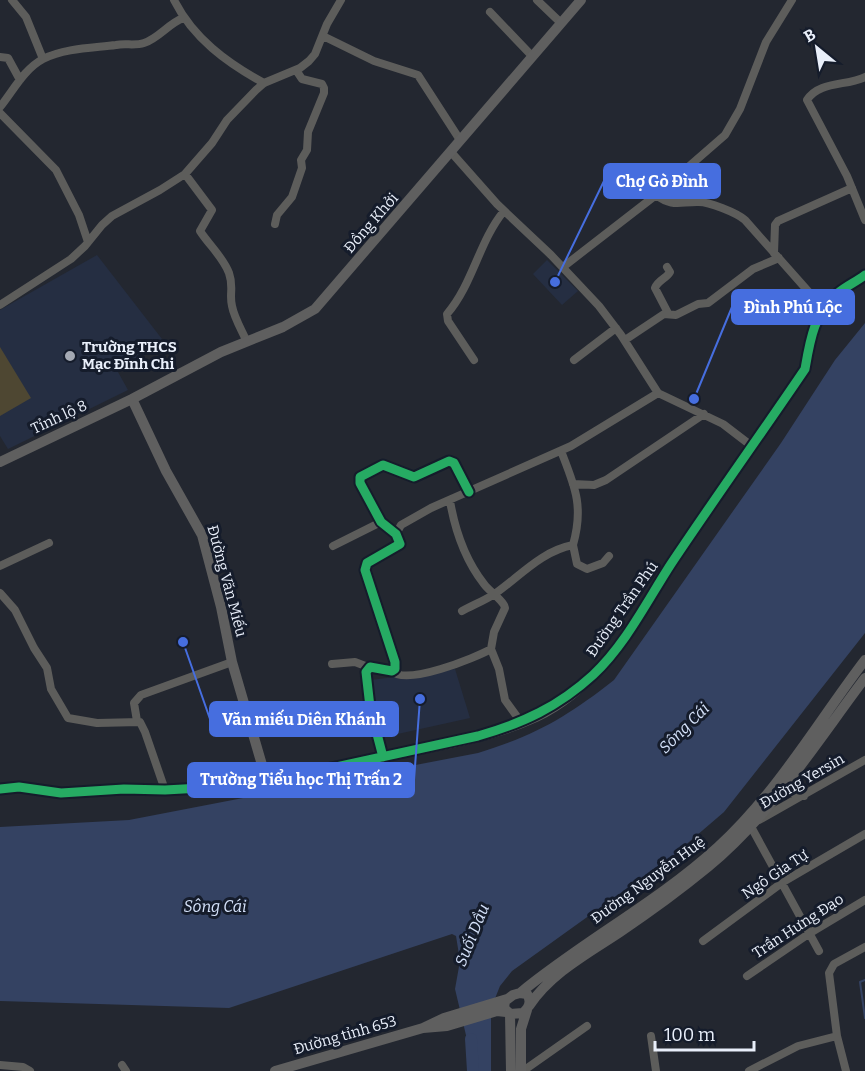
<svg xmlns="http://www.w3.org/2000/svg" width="865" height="1071" font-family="Bitter,serif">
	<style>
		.built { fill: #252e42 }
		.green { fill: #4e4732 }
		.water { fill: #344262 }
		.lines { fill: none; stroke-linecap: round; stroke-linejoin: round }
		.stream { stroke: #344262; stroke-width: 2 }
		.river { stroke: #344262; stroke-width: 12 }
		.street { stroke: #5d5d5b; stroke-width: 8 }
		.secondary { stroke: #5f5f5f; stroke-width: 10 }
		.cycleway-casing { stroke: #151c2b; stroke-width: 13 }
		.cycleway { stroke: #26ab63; stroke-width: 9 }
		.poi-dot { fill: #a4a9b3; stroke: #151c2b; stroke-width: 2 }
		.labels { text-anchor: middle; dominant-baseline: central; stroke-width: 6; stroke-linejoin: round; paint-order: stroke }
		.street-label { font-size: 15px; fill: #e9effa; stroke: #151c2b }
		.poi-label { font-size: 15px; font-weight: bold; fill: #e9effa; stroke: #151c2b; text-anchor: start }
		.water-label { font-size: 16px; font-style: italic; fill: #d6e3fb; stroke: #151c2b }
		.leader { fill: none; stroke: #466edf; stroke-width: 2 }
		.callout-dot { fill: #466edf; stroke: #151c2b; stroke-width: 2 }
		.callout { fill: #466edf; stroke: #466edf; stroke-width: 2 }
		.callout-label { font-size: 16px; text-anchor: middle; font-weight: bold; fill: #fff }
	</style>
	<rect width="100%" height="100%" fill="#232730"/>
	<path class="built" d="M97 255 162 339 118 372 128 390 8 449 0 436V310Z
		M547 260 578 291 562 305 533 274Z
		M455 669 470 718 384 737 371 680Z"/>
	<path class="green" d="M0 347 31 398 0 416Z"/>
	<path class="water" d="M865 323V633L724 812 675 854 512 971 500 986 494 1001 491 1018V1071H477L478 1061 470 1052 455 989 460 961 456 936 452 934 229 1008 0 1001V827L129 820 478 753C536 735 567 717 614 680L781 443 835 360Z"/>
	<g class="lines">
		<path class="stream" d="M865 980 860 982 865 1018"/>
		<path class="river" d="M471 1039 473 1071"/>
		<path class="street" d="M12 0 26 17 43 59
			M174 0C193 38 227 63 264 83
			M537 0 561 23
			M490 12 532 56
			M323 36 374 61 418 75 460 140
			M0 57 8 58 20 80
			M865 77C847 86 819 81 807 100L847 176 865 220
			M0 107C13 91 24 69 43 59 65 48 93 48 116 45 125 43 135 46 144 43 159 38 168 24 183 18
			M0 113 56 170 79 215 88 242
			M451 152 497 204 551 255 599 306 621 335 658 393 723 424 753 447
			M185 174 212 210 200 231C209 245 223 257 229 273 234 287 229 294 232 306 234 317 241 329 246 340
			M656 195C672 207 679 202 697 202 708 201 737 213 745 220L823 308
			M275 224 277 215 292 197 302 168 301 160 307 150 308 132 324 93V88L322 84 302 79 296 70
			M774 253 775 225 778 221 852 188
			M563 267 656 195 725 135 740 109 766 42 792 0
			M667 267 670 272C666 279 658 280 655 288L668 313
			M0 305 71 259 85 246 102 225 112 216 160 190 185 174 212 143 227 120 256 90 264 83 300 68 309 61 315 54 327 24 341 0
			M625 340 664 314 676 315 698 304 708 303 753 269 779 258
			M474 360 448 321 447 314C473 284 479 241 504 211
			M574 360 616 328
			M573 484 594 485 606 480 704 414
			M450 501C455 530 466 561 484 584 490 592 499 597 504 605L505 608 494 632 491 649 499 669 505 700 521 722
			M396 534 401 525 431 508 571 446 658 393
			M573 545 577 564 587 569 603 563 609 556
			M333 546 381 522
			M0 566 49 543
			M0 593 15 610 34 648 47 668 51 689 68 718 97 723 140 722 145 732 165 790
			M462 611C473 605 486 600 496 593 521 575 542 551 573 545 584 506 575 487 561 451
			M332 664 355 662 368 667
			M392 671C406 686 475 658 491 649
			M137 721 134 703 141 695 232 662
			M383 757 370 707 366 672 370 667 392 671 395 669V662L365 570 367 563 400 544 396 534 381 522 360 483V477L383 465 414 477 449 461 454 463 469 492
			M788 781V786L794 794 804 796
			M0 789 19 787 61 793 124 789 165 790 237 786 267 782
			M759 820 865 760
			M749 823 819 951
			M703 941 783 882 865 834
			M747 976 810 933 865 900
			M651 1036 656 1071
			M0 1065 23 1067 30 1071
			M122 1065 126 1071
			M523 1071 587 1026
			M749 1071 798 1046 837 1036
			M846 1071 837 1036 829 973 834 964 865 947"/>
		<path class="secondary" d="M132 399 166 471 202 535 221 607 232 662 267 782C306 774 344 765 383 757 434 746 488 739 536 717 607 683 640 610 682 548 723 488 765 429 805 369 810 340 814 313 838 293 846 286 856 282 865 275
			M0 462 132 399 221 352 283 327 315 309 581 0
			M520 993C583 941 658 902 718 847 777 793 817 723 865 660
			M520 993 527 994C532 1001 529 1008 523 1013L510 1014 504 1008 505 1001 513 995Z
			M529 1006C551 973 587 954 620 932 650 912 680 890 708 867 771 815 816 743 865 678
			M506 1012 497 1011 447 1026 423 1028 444 1018 507 999
			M510 1014 511 1071
			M275 1071 423 1028
			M521 1071V1029L527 1010"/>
		<g class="cycleway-casing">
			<path id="cycleway" d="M383 757 370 707 366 672 370 667 392 671 395 669V662L365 570 367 563 400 544 396 534 381 522 360 483V477L383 465 414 477 449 461 454 463 469 492
				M0 789 19 787 61 793 124 789 165 790 237 786 267 782 478 736C523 723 558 707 593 675 626 644 647 601 671 564 715 498 761 434 805 369 810 340 814 313 838 293 846 286 856 282 865 275"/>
		</g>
		<use href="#cycleway" class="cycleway"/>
	</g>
	<circle class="poi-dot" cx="70" cy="356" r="6"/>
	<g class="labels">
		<g class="street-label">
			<text transform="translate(371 223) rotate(-49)">Đồng Khởi</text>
			<text transform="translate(59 417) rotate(-25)">Tỉnh lộ 8</text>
			<text transform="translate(227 581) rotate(75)">Đường Văn Miếu</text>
			<text transform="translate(622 609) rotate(-55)">Đường Trần Phú</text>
			<text transform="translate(802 781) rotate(-30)">Đường Yersin</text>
			<text transform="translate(775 874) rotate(-34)">Ngô Gia Tự</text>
			<text transform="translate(648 880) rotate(-36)">Đường Nguyễn Huệ</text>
			<text transform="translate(798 926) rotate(-33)">Trần Hưng Đạo</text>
			<text transform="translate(345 1035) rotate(-16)">Đường tỉnh 653</text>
		</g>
		<g class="poi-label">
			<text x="82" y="347">Trường THCS<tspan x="82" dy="17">Mạc Đĩnh Chi</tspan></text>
		</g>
		<g class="water-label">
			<text transform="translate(684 728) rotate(-45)">Sông Cái</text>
			<text x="215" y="906">Sông Cái</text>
			<text transform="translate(472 935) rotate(-68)">Suối Dầu</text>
		</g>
	</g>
	<path class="leader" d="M555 282L604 181M694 399L732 307M183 642L210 719M420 699L414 780"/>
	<g class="callout-dot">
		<circle cx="555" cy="282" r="6"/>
		<circle cx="694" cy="399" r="6"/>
		<circle cx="183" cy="642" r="6"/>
		<circle cx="420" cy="699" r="6"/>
	</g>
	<g class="callout">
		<rect x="604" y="164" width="116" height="34" rx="6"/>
		<rect x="732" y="290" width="122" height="34" rx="6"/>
		<rect x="210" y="702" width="188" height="34" rx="6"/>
		<rect x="188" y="763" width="226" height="34" rx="6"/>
	</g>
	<g class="callout-label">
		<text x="662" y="187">Chợ Gò Đình</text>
		<text x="793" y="313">Đình Phú Lộc</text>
		<text x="304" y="725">Văn miếu Diên Khánh</text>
		<text x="301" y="785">Trường Tiểu học Thị Trấn 2</text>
	</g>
	<g transform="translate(817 48) rotate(330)" stroke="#151c2b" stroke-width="4.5" paint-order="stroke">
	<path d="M0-4.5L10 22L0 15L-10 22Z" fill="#e9effa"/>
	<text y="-9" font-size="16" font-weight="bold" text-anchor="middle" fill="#e9effa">B</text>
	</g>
	<path d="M655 1041v9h99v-9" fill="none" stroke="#e9effa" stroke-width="3"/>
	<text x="664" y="1041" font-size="18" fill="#e9effa" stroke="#151c2b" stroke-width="4.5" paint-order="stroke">100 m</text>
</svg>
